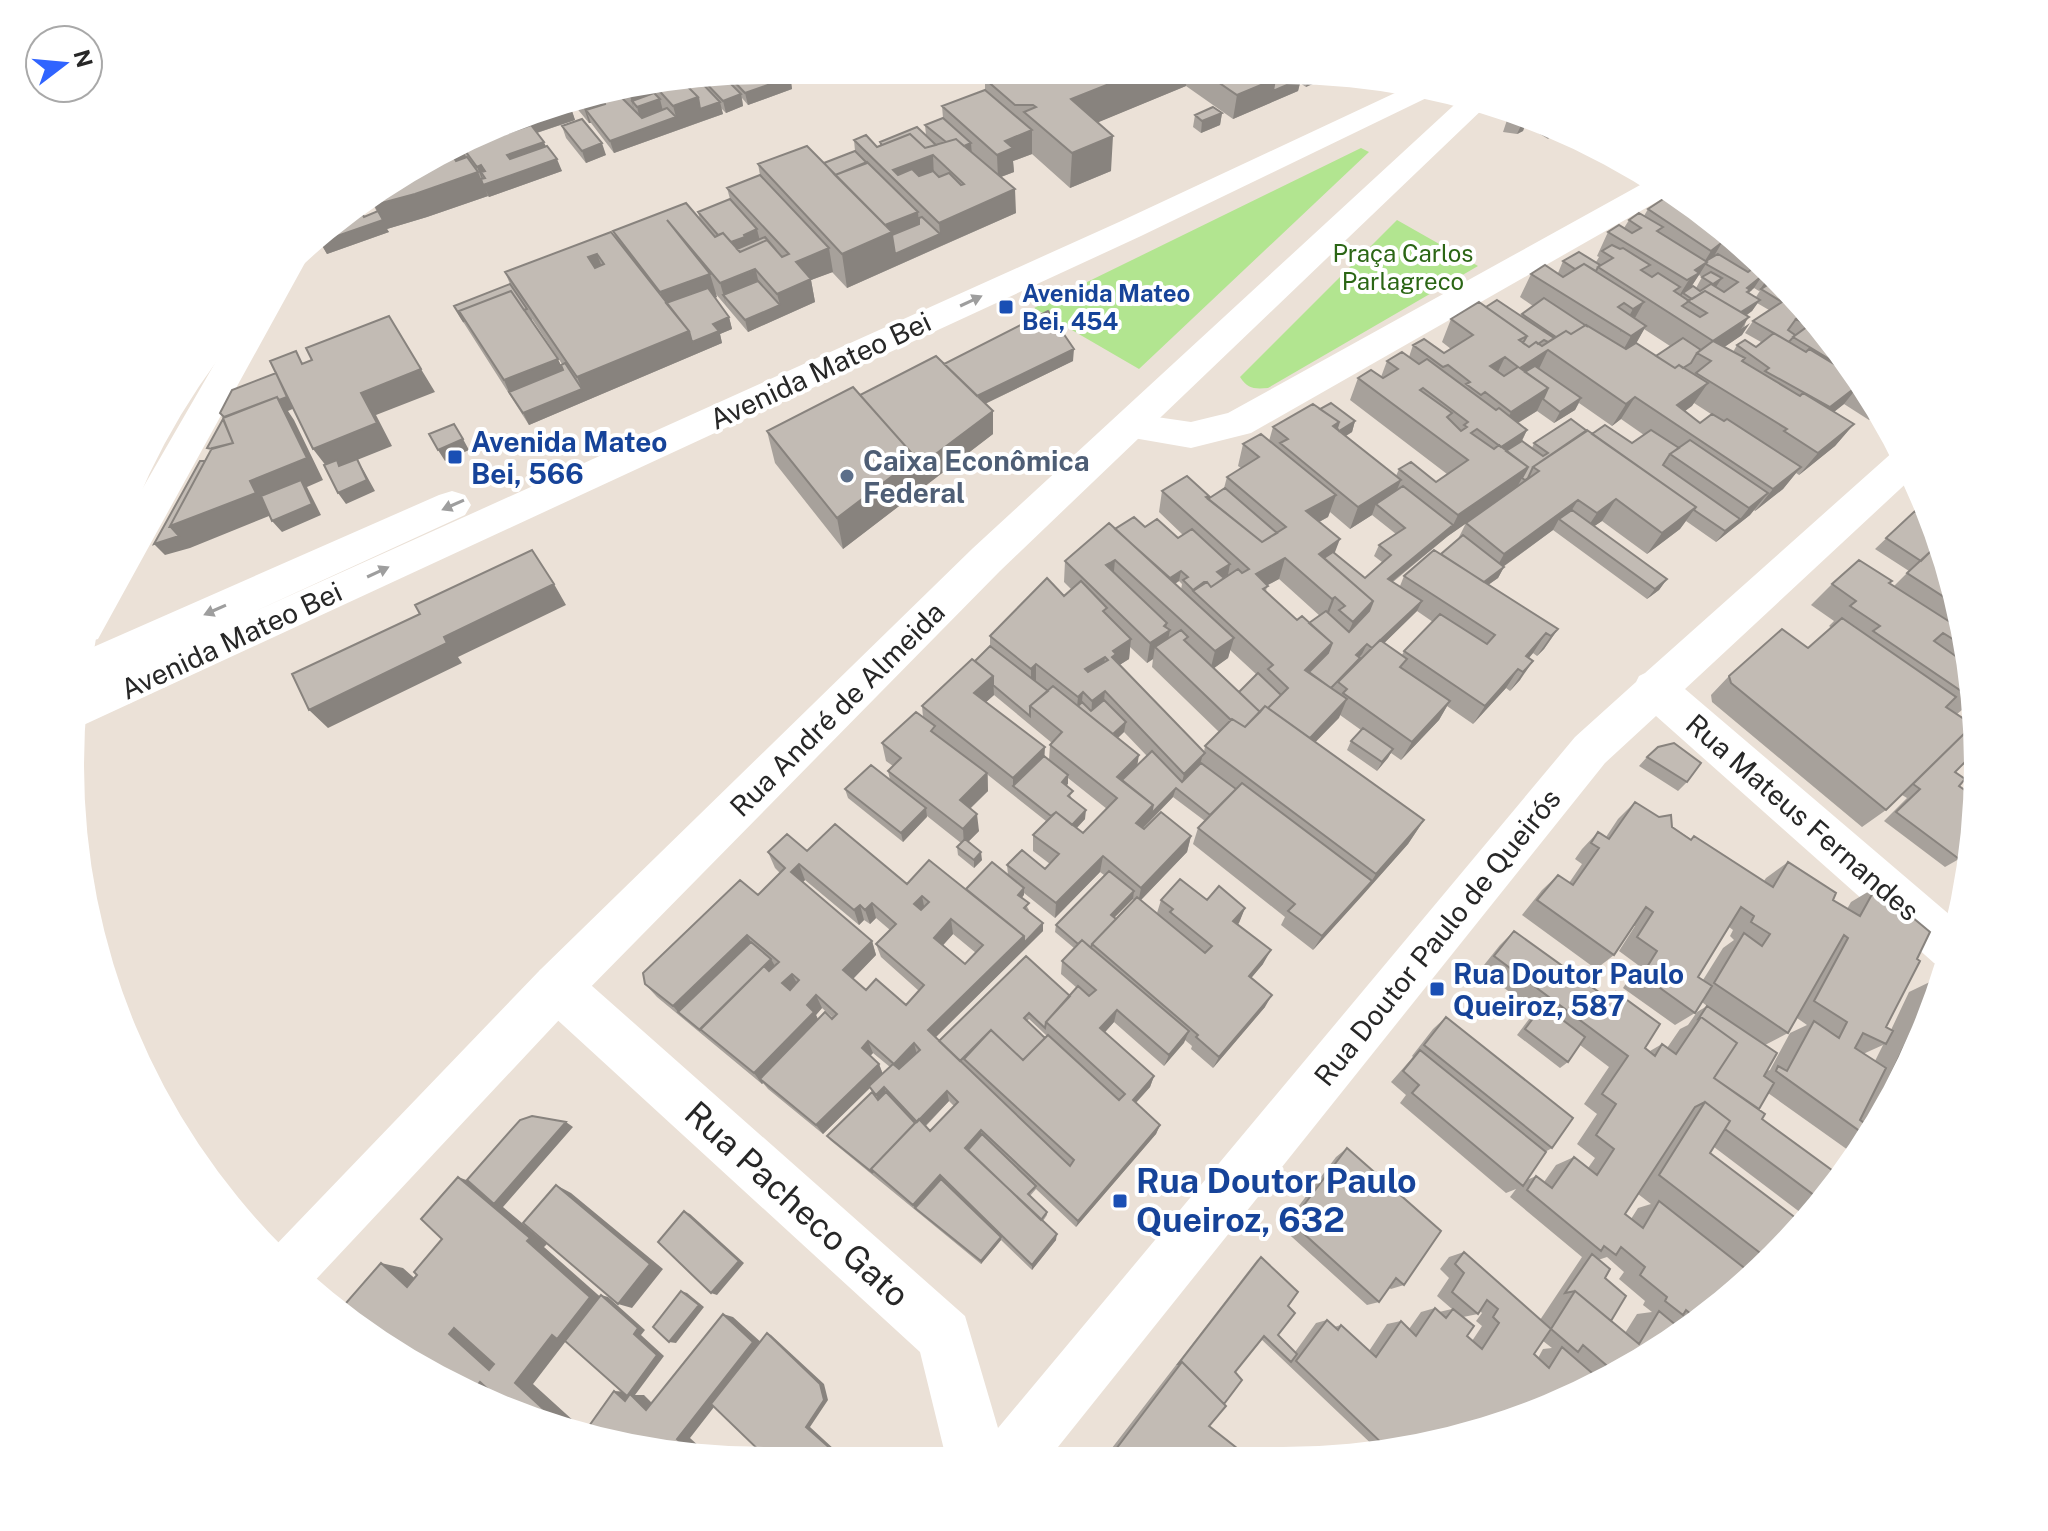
<svg xmlns="http://www.w3.org/2000/svg" width="2048" height="1531" font-family="'Public Sans',sans-serif">
	<style>
		.green { fill: #b2e590 }
		.lines { fill: none; stroke-linecap: round; stroke-linejoin: round }
		.minor { fill: #fff; fill-rule: evenodd }
		.secondary { fill: #fff; fill-rule: evenodd }
		.wall { fill: #a7a19b; fill-rule: evenodd }
		.shaded-wall { fill: #88837e }
		.building { fill: #c2bbb4; stroke: #88837e; stroke-width: 2; fill-rule: evenodd }
		.oneway { fill: #9e9e9e }
		.transit-dot { fill: #1a4fb4; stroke: #fff; stroke-width: 3 }
		.service-dot { fill: #5c6f8a; stroke: #fff; stroke-width: 3 }
		.labels { text-anchor: middle; dominant-baseline: central; stroke-width: 8; stroke-linejoin: round; paint-order: stroke }
		.far-park-label { font-size: 24px; fill: #2b6615; stroke: #fff }
		.far-transit-label { font-size: 24px; font-weight: bold; fill: #164399; stroke: #fff; text-anchor: start }
		.street-label { font-size: 28px; fill: #272727; stroke: #fff }
		.transit-label { font-size: 28px; font-weight: bold; fill: #164399; stroke: #fff; text-anchor: start }
		.service-label { font-size: 28px; font-weight: bold; fill: #4e5e75; stroke: #fff; text-anchor: start }
		.near-transit-label { font-size: 34px; font-weight: bold; fill: #164399; stroke: #fff; text-anchor: start }
		.near-street-label { font-size: 34px; fill: #272727; stroke: #fff }
	</style>
	<rect width="100%" height="100%" fill="#ebe1d7"/>
	<path class="green" d="M1361 148 1369 152 1139 369 1034 308Z
		M1397 220 1478 266 1268 388C1254 389 1248 389 1240 377Z"/>
	<g class="lines">
		<path class="minor" d="M1651 179 1674 192 1251 433 1191 448 1116 435 1111 426 1116 417 1129 413 1191 422 1228 413Z
			M301 254 306 261 98 639 82 643 83 630 115 536 237 325 273 274Z
			M1901 449 1913 477 1685 689 1957 921 1946 968 1934 963 1656 716 1605 763 1050 1457 946 1458 920 1352 540 1004 532 987 540 970 557 963 574 970 965 1316 998 1428 1575 737 1636 682 1639 676 1645 673 1894 451Z"/>
		<path class="secondary" d="M1412 85 1443 90 1141 236 77 728 79 690 89 685 80 688 82 652 439 495 452 491 465 495 471 505 465 515 251 613 1119 222Z
			M1465 95 1487 105 1000 571 574 1004 307 1289 271 1250 540 970 972 549Z"/>
	</g>
	<path class="wall" d="M766 70H846L814 82 807 76 791 82 792 89 748 105 742 98 743 106 726 113 721 108 723 114 614 153 591 123H589L570 100 585 94 749 72 755 78 757 77 751 72Z
		M1007 71H1328L1306 87 1300 83 1298 91 1233 119 1186 86 1098 122 1111 171 1070 188 1032 154 1013 161 1014 172 1001 177 1016 213 847 288 832 272 811 280 815 302 748 332 715 293 717 297 715 298 729 317 732 329 720 334 722 343 529 425 460 317 454 306 510 284 505 272 616 238 613 231 700 220 698 212 730 199 727 188 760 175 758 164 824 163 855 151 854 140 877 147 880 146V142L926 135 925 125 943 118 942 106 985 90V79ZM532 319 562 364 561 365 532 321Z
		M566 102 571 108 575 120 537 133 562 171 489 197 488 196 427 217 387 229 389 232 327 254 320 242 364 217 377 212 371 200 368 201 417 163 519 121 521 128 527 126 522 120Z
		M1222 113 1220 125 1201 133 1193 127 1195 115Z
		M1512 116 1526 122 1523 131 1517 134 1503 132 1507 120Z
		M562 126 606 155 586 163 566 138Z
		M1537 127 1553 135 1548 139 1535 131Z
		M1603 157 1636 172 1631 175Z
		M1674 192 1770 282 1768 285 1835 342 1878 413 1869 420 1844 404 1834 412 1854 424 1835 446 1799 475 1796 473 1783 489 1755 511 1754 510 1750 515 1716 542 1686 521 1680 529 1647 554 1602 521 1594 526 1667 579 1659 590 1647 599 1553 530 1503 567H1504L1498 578 1488 585 1558 629 1544 649 1537 656 1533 653 1529 658 1520 680 1510 691 1506 688 1473 724 1447 706 1439 720 1401 760 1391 753 1377 771 1347 750 1351 741 1361 730 1340 715 1315 742 1424 820 1408 844 1313 950 1281 925 1285 917 1193 844 1198 828 1205 821 1173 797 1143 829 1191 836 1187 852 1141 900 1157 913 1161 900H1207L1245 908 1238 924 1263 964 1251 978 1265 1007 1213 1068 1191 1049 1192 1046 1185 1040 1164 1066 1114 1022 1105 1032 1154 1076 1150 1087 1136 1103 1160 1125 1156 1134 1076 1227 1036 1189 1030 1196 1047 1212V1215L1043 1221 1056 1240 1032 1270 1001 1240 981 1264 830 1140 827 1136 872 1092 870 1088 823 1134 768 1089 763 1083 762 1084 657 997 645 984 758 895 780 873 775 868 768 852 807 851 907 884 966 889 1008 875 1007 865 1045 869 1050 864 1033 851V835L1046 821 988 775V791L970 809 979 831 968 842 982 860 974 868 958 855 957 847 961 843 927 816 903 842 848 798 845 789 890 780 888 771 893 766 886 761 882 743 923 717 922 706 975 661 990 646V636L1064 596 1071 589 1064 582 1065 561 1115 529 1145 527 1178 538 1183 535 1159 512 1162 491 1208 499 1224 488 1227 477 1241 468 1238 466 1243 444 1269 441 1273 427 1320 409 1355 421 1352 432 1346 436 1396 476 1399 469 1436 482 1447 474 1350 400 1358 378 1381 377 1387 361 1409 357 1413 345 1444 353 1451 349 1442 342 1451 319 1486 307 1521 316 1522 314 1533 306 1520 297 1531 274 1558 273 1563 261 1596 262 1599 257 1597 256 1608 232 1624 228 1629 220 1644 216 1648 209ZM1699 275 1702 277 1696 288H1690ZM1754 288 1759 291 1761 289 1756 297 1749 293ZM1757 303 1769 310 1753 321 1745 333 1761 342 1756 347 1737 345 1733 352 1724 347 1742 335 1746 321V316L1752 311ZM1644 329 1670 346 1656 356 1636 343ZM1579 403 1612 426 1621 419 1644 435 1632 443 1592 434 1534 443 1532 448 1522 441 1527 430 1518 423 1537 411 1554 423 1575 410ZM1694 403 1711 414 1700 423 1685 411ZM1330 512 1350 529 1372 515 1396 534 1379 545 1374 556 1382 562 1365 578 1335 553 1319 522 1328 517ZM1466 523 1458 539 1441 554 1404 576 1400 586 1393 582 1448 536ZM1279 579 1320 616 1309 623 1297 620 1266 592 1267 585ZM1179 581 1182 584 1181 590 1175 584ZM1417 611 1433 622 1404 651 1402 655 1384 643ZM1130 647 1147 663 1153 659 1152 667 1219 732 1205 746 1204 752 1119 665 1129 659ZM1230 650 1256 674 1239 692 1214 668 1228 658ZM994 695 1052 743 1050 745 1049 760 986 702ZM1124 732 1147 756 1138 765 1118 738ZM1068 778 1107 809 1083 833 1077 828 1085 819 1072 799 1066 786ZM1100 872 1104 875 1056 925 1055 932 1074 948 1062 961 1061 974 1077 988 1070 996 940 1041 935 1037 1043 931V923L1028 911 1029 910 1022 898 1024 893 1055 918ZM805 880 859 925 864 920 870 924 876 918 890 930 876 944 881 957 919 991 906 1005 866 990 853 979 876 955 872 941 803 882ZM1132 899 1134 900 1116 919 1114 918ZM953 934 976 953 965 964 943 945ZM822 1008 833 1018 818 1019 816 1015ZM1029 1019 1047 1036 1045 1038 1027 1021ZM873 1053 890 1067 883 1074 879 1064 870 1056ZM949 1101 954 1106 930 1131 926 1126Z
		M1073 361 985 404 993 434 843 549 775 463 767 431 944 364Z
		M1915 511 1954 586 1964 647 1954 655 1960 659 1966 654 1973 701 1957 714 1969 722 1976 716 1977 720 1975 760 1970 757 1955 772 1959 786 1967 792 1974 787 1959 859 1945 867 1884 821 1907 798 1902 795 1886 810 1862 827 1712 702 1711 695 1729 676 1808 648 1832 628 1829 626 1834 621 1811 605 1832 584 1889 583 1894 586 1909 571 1875 549Z
		M1647 757 1687 782 1678 791 1639 766Z
		M1635 802 1691 839 1694 836 1764 881 1766 878 1788 862 1833 900 1847 909 1851 902 1876 887 1917 959 1886 1027 1891 1030 1909 992 1936 979 1885 1114 1855 1155 1768 1093 1759 1109 1762 1119 1840 1176 1809 1219 1714 1147 1710 1153 1805 1225 1706 1318 1599 1379 1568 1353 1549 1408 1381 1453 1261 1339 1235 1372 1224 1404 1209 1426 1247 1456 1105 1457 1257 1260 1261 1257 1288 1306 1278 1335 1295 1352 1316 1323 1327 1320 1334 1327 1341 1325 1369 1351 1387 1324 1401 1321 1409 1329 1421 1312 1435 1308 1439 1312 1452 1309 1437 1296 1449 1278 1440 1269 1449 1257 1464 1252 1540 1320 1582 1257 1589 1255 1582 1257 1510 1197 1516 1189 1506 1193 1400 1103 1406 1095 1391 1082 1413 1057 1412 1056 1433 1029 1446 1017 1552 1148 1545 1152 1527 1180 1536 1176 1544 1182 1556 1165 1574 1157 1588 1168 1595 1158 1577 1144 1597 1114 1584 1104 1609 1067 1580 1045 1568 1062 1560 1068 1517 1035 1535 1011 1480 970 1500 945 1514 931 1607 998 1616 992 1645 1048 1650 1051 1662 1044 1667 1048 1680 1029 1688 1025 1697 1012 1707 1006 1702 1002 1695 1013 1675 1025 1623 988 1638 965 1619 951 1635 926H1633L1614 955 1596 969 1522 915 1542 890 1558 875 1569 883 1582 864 1575 859 1582 849 1598 832 1606 837 1618 819ZM1729 927 1733 930 1730 936 1734 940 1723 948 1703 980 1698 977ZM1797 1018 1807 1025 1790 1033 1770 1070 1767 1071 1765 1045 1788 1033ZM1883 1045 1875 1061 1863 1054ZM1638 1194 1651 1204 1638 1208 1631 1219 1625 1214ZM1607 1257 1624 1272 1619 1279 1645 1301 1643 1305 1652 1312 1637 1314 1625 1333 1611 1321 1605 1278 1598 1260ZM1480 1311 1482 1313 1476 1321 1482 1326 1472 1341 1467 1336 1463 1317 1478 1314ZM1543 1341 1552 1348 1543 1349 1538 1358 1534 1354Z
		M1971 859 1966 884 1955 876Z
		M1347 1148 1404 1285 1391 1289 1389 1288 1379 1302 1367 1305 1282 1228 1336 1157Z"/>
	<path class="shaded-wall" d="M788 70H807V76L791 82 792 89 748 105 745 93Z
		M812 70H846L814 82Z
		M1142 71H1187L1186 86 1070 134 1071 99Z
		M1310 71H1328L1338 73 1306 87Z
		M1275 79H1301L1298 91 1233 119 1237 95Z
		M652 85 656 100 660 99 663 111 640 119 637 107 632 101 635 113 628 89Z
		M601 92 609 116 586 110 591 123H589L581 99Z
		M741 94 743 106 726 113 723 101Z
		M698 97 703 121 614 153 610 141 676 117 673 106Z
		M720 102 723 114 703 121 700 109Z
		M550 108H571L575 120 533 134 527 118Z
		M1222 113 1220 125 1201 133 1202 121Z
		M519 121 525 138 485 152 479 138Z
		M1523 121 1526 122 1523 131 1517 134Z
		M1032 130V154L1013 161 1014 172 998 178 997 155 1005 141Z
		M1113 136 1111 171 1070 188 1072 153Z
		M544 142 549 154 512 167 507 155Z
		M602 143 606 155 586 163 582 151Z
		M971 143 972 155 959 148Z
		M461 145 466 157 423 171 419 163Z
		M933 155 934 178 905 190 893 170Z
		M557 159 562 171 489 197 483 185Z
		M481 165 487 177 481 172 483 178 482 179 477 167Z
		M478 172 488 196 427 217 387 229 389 232 327 254 320 242 382 220 374 205Z
		M1015 189 1016 213 941 246 939 223Z
		M918 212 920 236 940 234 941 246 847 288 842 254 879 228Z
		M757 229 760 241 735 254 726 244Z
		M1724 239 1710 263 1706 264 1686 295 1683 293 1679 300 1674 304 1695 270 1703 264 1711 251Z
		M829 248 833 272 811 280 815 302 748 332 745 320 780 305 777 294 796 262Z
		M597 254 606 277 597 280 588 257Z
		M779 261 756 271 761 292 723 295 727 307 720 283Z
		M710 274 717 297 670 314 666 308 660 292Z
		M1762 276 1754 288 1749 292 1743 302 1747 288Z
		M1722 278 1714 290 1705 295 1713 284Z
		M1767 279 1770 282 1768 285 1759 291Z
		M1760 300 1752 311 1733 324 1736 315Z
		M1644 302 1631 325 1620 332 1633 309Z
		M729 317 732 329 720 334 722 343 529 425 523 413 582 389 577 377 689 331Z
		M1749 317 1741 329 1750 323 1742 335 1707 359 1713 341Z
		M1646 326 1633 349 1618 359 1631 336Z
		M1074 349 1073 361 970 411 969 400Z
		M1548 350 1537 373 1520 383V368Z
		M1505 357 1494 380 1490 366Z
		M558 359 568 381 509 392 504 380Z
		M421 369 435 392 376 415 392 446 357 460 364 471 375 491 346 504 338 493 330 471 313 449 361 393Z
		M1708 383 1692 406 1671 421 1677 405Z
		M1860 384 1844 404 1812 429 1830 407Z
		M1548 388 1537 411 1500 434 1511 412Z
		M289 396 297 407 288 411 294 420 323 480 307 487 321 515 282 532 272 521 274 514 190 548 165 555 154 544 170 526 227 421Z
		M1635 397 1621 419 1612 426 1626 404Z
		M1581 398 1575 410 1554 423 1560 412Z
		M993 411V434L843 549 837 518 916 458Z
		M1355 421 1352 432 1326 448 1333 426 1339 422Z
		M1854 424 1835 446 1799 475 1818 453Z
		M1527 430 1516 452 1501 462V447Z
		M463 439 469 450 445 461 438 450Z
		M1528 467 1516 489 1448 536 1383 589 1388 579 1453 525 1458 515Z
		M1801 467 1783 489 1755 511 1773 489Z
		M1401 480 1392 502 1376 504 1372 515 1350 529 1358 507Z
		M1768 493 1750 515 1731 530 1749 508Z
		M1336 495 1328 517 1299 533 1306 511Z
		M1616 499 1602 521 1583 534 1597 513Z
		M1578 500 1565 521 1559 519 1553 530 1493 574 1504 554Z
		M1696 507 1680 529 1647 554 1662 533Z
		M1740 519 1731 530 1716 542 1725 531Z
		M1340 539 1332 560 1320 569 1319 554Z
		M1285 558 1279 579 1250 595 1256 574Z
		M1115 560 1113 581 1106 565Z
		M1230 564 1228 575 1215 583 1217 572Z
		M1504 567 1498 578 1468 599 1474 589Z
		M1181 571 1179 581 1168 588 1170 578Z
		M1667 579 1659 590 1647 599 1655 589Z
		M554 584 566 605 458 657 462 663 328 728 309 710 444 637Z
		M1335 597 1327 618 1324 619 1332 599Z
		M1373 601 1365 621 1344 642 1353 622Z
		M1422 601 1417 611 1369 658 1373 648Z
		M1167 623 1165 633 1170 630 1166 650 1155 647 1153 659 1147 663 1150 643Z
		M1558 629 1544 649 1537 656 1551 636Z
		M1546 633 1533 653 1517 671 1506 688 1473 724 1485 706 1526 656Z
		M1234 638 1228 658 1210 671 1215 651Z
		M1131 639 1129 659 1115 668 1109 676 1113 651Z
		M1332 643 1324 663 1305 682V670Z
		M1367 644 1362 654 1352 665 1356 655Z
		M1105 657 1103 676 1084 688 1085 669Z
		M1533 661 1520 680 1510 691 1523 672Z
		M1036 664V684L1031 688V669Z
		M993 676 994 695 975 712 974 693Z
		M1105 691 1103 710 1091 720 1092 701Z
		M1083 692 1081 710 1077 707 1078 697Z
		M1347 699 1339 718 1297 761 1305 743Z
		M1450 701 1439 720 1401 760 1412 742Z
		M1126 722 1124 732 1110 745 1111 735Z
		M1045 747 1044 765 1013 786V778Z
		M1393 749 1388 758 1377 771 1382 762Z
		M1203 754 1198 772 1180 791 1184 774Z
		M1139 755 1136 773 1120 789 1117 777Z
		M987 773 988 791 961 817 960 800Z
		M1068 775V784L1061 791 1062 782Z
		M1176 788 1173 797 1132 839 1136 823 1153 805Z
		M926 808 927 817 903 842 901 833Z
		M1086 810 1085 819 1067 838 1068 829Z
		M977 814 979 831 964 846 963 829Z
		M1424 820 1408 844 1362 896 1376 874Z
		M1191 836 1187 852 1138 903 1141 888Z
		M981 852 982 860 974 868V860Z
		M1103 856 1100 872 1055 918 1056 903Z
		M799 864 805 880 798 887 791 872Z
		M1372 881 1362 896 1313 950 1322 936Z
		M1024 888V895L1018 902V895Z
		M1134 891 1133 899 1110 922 1111 915Z
		M922 896 925 911 917 919 914 904Z
		M872 903 876 918 870 924 865 910Z
		M860 905 864 920 859 925 854 910Z
		M1245 908 1239 923 1227 935 1233 921Z
		M951 919 953 934 937 952 934 938Z
		M1043 923V931L931 1042 928 1030 1024 936Z
		M747 935 755 949 678 1012 673 1006Z
		M872 941 876 955 849 983 843 970Z
		M1271 950 1263 964 1242 989 1249 976Z
		M771 959 775 966 701 1030Z
		M792 974 799 987 790 996 782 983Z
		M816 995 822 1008 816 1015 820 1024 760 1079 763 1083 762 1084 754 1073 807 1005Z
		M1272 995 1265 1007 1213 1068 1219 1057Z
		M1117 1010 1114 1022 1098 1040 1100 1028Z
		M1189 1031 1184 1043 1164 1066 1169 1055Z
		M868 1041 873 1053 867 1059 862 1048Z
		M914 1043 917 1055 898 1074 894 1064Z
		M879 1064 883 1075 823 1134 816 1125Z
		M1154 1076 1150 1087 1129 1110 1133 1100Z
		M884 1087 888 1097 881 1105 876 1095Z
		M947 1091 949 1101 878 1175 917 1122Z
		M566 1122 573 1127 503 1207 547 1244 544 1247 605 1301 566 1341 533 1384 587 1433 565 1429 515 1383 527 1241 458 1177 477 1184Z
		M1160 1125 1156 1134 1076 1227 1078 1221Z
		M981 1130 982 1139 969 1154 965 1148Z
		M940 1175 943 1182 915 1208 917 1211 913 1205Z
		M556 1185 571 1193 663 1269 632 1308 618 1304Z
		M684 1211 690 1214 744 1263 717 1295 711 1293Z
		M1057 1234 1056 1240 1032 1270V1265Z
		M1001 1237V1240L981 1264V1261Z
		M381 1263 403 1268 429 1291 407 1287Z
		M681 1291 687 1293 704 1307 676 1343 669 1342Z
		M601 1295 608 1297 645 1330 641 1335 664 1356 635 1395H644L659 1410H646L625 1401 614 1391 629 1392 634 1334Z
		M723 1314 733 1317 763 1344 690 1438 712 1458 694 1454 677 1439Z
		M454 1328 508 1372 489 1370 449 1334Z
		M767 1333 771 1335 824 1384 828 1400 810 1427 835 1450 834 1459H831L806 1427Z
		M480 1382 499 1383 487 1399 472 1392Z"/>
	<path class="building" d="M766 70H788L785 71 790 77 745 93 728 75 749 72 755 78 764 74 760 71Z
		M1007 71H1142L1071 99 1113 136 1072 153 1024 112 1036 107 1033 105H1015L985 79Z
		M1202 71H1263L1275 79 1237 95Z
		M1263 71H1290L1301 79 1273 91 1275 79Z
		M723 76 741 94 723 101 701 78Z
		M698 79 720 102 700 109 698 97 682 81Z
		M682 81 698 97 673 106 654 85Z
		M614 90 642 118 667 108 676 117 610 141 586 110 605 104 601 92Z
		M985 90 1032 130 1005 141 1013 148 997 155 942 106Z
		M601 92 581 99 579 96 585 94Z
		M654 93 660 99 637 107 632 101Z
		M566 102 571 108 552 114 550 108Z
		M1213 107 1222 113 1202 121 1195 115Z
		M1512 116 1523 121 1507 120Z
		M943 118 971 143 964 146 956 139 946 142 925 125Z
		M582 119 602 143 582 151 562 126Z
		M531 125 544 142 507 155 510 159 547 146 557 159 483 185 481 179 485 178 481 172 485 171 481 165 477 167 461 145 478 138 481 142Z
		M917 127 936 145 925 148 910 134 882 145 880 142Z
		M910 134 925 148 956 139 1015 189 939 223 854 140 866 135 877 147ZM933 155 964 184 961 185 949 173 939 177 933 171 919 176 912 169 898 175 893 170Z
		M807 146 892 232 842 254 758 164Z
		M449 150 456 161 467 157 478 172 415 194 374 205 371 199 417 163ZM427 162 429 165 418 168 416 165Z
		M855 151 867 163 835 175 824 163Z
		M867 162 918 212 885 225 835 175Z
		M760 175 829 248 796 262 811 279 777 294 755 269 720 283 667 220 710 274 660 292 613 231 686 203 715 237 723 233 740 252 767 240 782 257 789 254 727 188Z
		M1674 192 1725 240 1711 251 1648 209Z
		M730 199 757 229 744 235 745 237 731 242 723 233 718 235 698 212Z
		M359 208 364 217 378 211 383 220 320 242 324 235Z
		M1639 213 1663 227 1657 231 1707 262 1695 270 1699 273 1687 280 1608 232 1619 225 1632 233 1641 228 1629 220Z
		M922 217 940 234 895 254 892 235 919 224V218Z
		M611 232 689 331 577 377 505 272ZM597 254 604 264 595 268 588 257Z
		M765 237 776 250 767 240 740 252 737 249Z
		M1612 245 1620 249 1623 248 1650 265 1641 270 1652 277 1658 273 1680 287 1674 291 1689 301 1682 306 1700 317 1707 313 1688 301 1705 291 1749 317 1713 341 1745 358 1742 361 1800 396 1803 393 1854 424 1818 453 1784 431 1787 429 1696 373 1711 361 1697 353 1713 341 1598 267 1613 258 1602 251Z
		M1579 252 1600 265 1598 267 1596 271 1584 264 1575 269 1563 261Z
		M1718 254 1748 272 1752 269 1757 272 1759 271 1767 279 1762 276 1747 288 1750 290 1747 292 1760 300 1741 312 1705 291 1692 299 1683 293 1693 286 1700 291 1711 284 1724 292 1738 282 1706 264 1707 262 1706 261Z
		M1584 264 1644 302 1633 309 1624 303 1618 307 1646 326 1631 336 1531 274 1545 265 1563 277Z
		M1711 272 1722 278 1713 284 1702 277Z
		M758 281 780 305 745 320 723 295Z
		M1771 283 1804 313 1796 319 1788 330 1795 335 1789 342 1753 321 1782 302 1761 289Z
		M510 284 527 309 524 310 511 291 459 311 464 322 454 306Z
		M708 288 729 317 713 324 719 331 692 342 689 331 666 303Z
		M511 291 558 359 504 380 459 311Z
		M1544 298 1588 327 1586 325 1571 334 1566 331 1556 337 1522 314Z
		M1497 300 1554 338 1548 342 1544 340 1538 344 1536 342 1529 347 1523 343 1527 336 1486 307Z
		M1479 302 1527 336 1519 340 1529 347 1536 342 1542 346 1566 331 1571 334 1586 325 1626 349 1636 343 1675 368 1679 365 1708 383 1677 405 1700 423 1712 414 1724 421 1727 419 1801 467 1773 489 1635 397 1626 404 1548 350 1520 368 1548 388 1511 412 1485 392 1481 395 1466 384 1470 382 1448 365 1443 367 1413 345 1424 339 1444 353 1473 335 1451 319ZM1505 357 1518 367 1504 376 1490 366Z
		M1048 311 1074 349 977 396 944 364Z
		M1804 313 1835 342 1854 374 1793 337 1808 326 1796 319Z
		M389 316 421 369 361 393 377 423 313 449 270 361 296 351 302 364 312 360 306 348Z
		M1774 333 1806 352 1809 349 1857 378 1860 384 1830 407 1765 371 1769 368 1737 345 1745 340 1756 347Z
		M1683 338 1701 350 1697 353 1691 363 1683 368 1679 365 1675 368 1656 356Z
		M1402 352 1419 364 1427 359 1496 410 1499 408 1527 430 1501 447 1477 429 1471 433 1494 449 1499 445 1528 467 1458 515 1399 469 1411 462 1436 482 1468 460 1358 378 1371 370 1383 378 1398 369 1387 361ZM1423 388 1468 422 1464 425 1467 427 1461 431 1447 417 1452 413 1420 390Z
		M936 356 993 411 917 468 916 458 860 395Z
		M565 363 582 389 523 413 509 392 563 370 561 365Z
		M1535 366 1581 398 1560 412 1543 399 1548 388 1525 372Z
		M276 373 287 397 279 400 277 397 224 417 220 413 232 390Z
		M853 387 916 458 837 518 767 431Z
		M277 397 307 458 250 481 256 493 170 526 212 448 233 443 223 418Z
		M1331 403 1355 421 1339 431 1337 428 1339 422 1320 409Z
		M1313 404 1339 422 1333 426 1401 480 1358 507 1280 443 1288 439 1273 427Z
		M223 419 233 443 212 449 207 448Z
		M1571 419 1587 431 1533 467 1528 478 1525 480 1522 478 1528 467 1506 451 1522 441 1543 456 1548 453 1534 443Z
		M454 424 463 439 438 450 429 434Z
		M1605 425 1632 443 1651 430 1679 448 1670 454 1663 465 1740 519 1725 531 1694 510 1696 507 1592 434Z
		M1587 430 1696 507 1662 533 1616 499 1597 513 1578 500 1504 554 1466 523 1539 471 1533 467Z
		M1261 434 1336 495 1306 511 1340 539 1319 554 1373 601 1353 622 1339 610 1345 606 1335 597 1332 599 1285 558 1256 574 1268 586 1263 589 1297 620 1302 616 1332 643 1305 670 1347 699 1310 738 1268 708 1288 688 1268 669 1273 665 1193 591 1207 582 1211 587 1238 569 1242 573 1249 569 1162 491 1187 476 1209 496 1206 497 1262 542 1286 527 1227 477 1259 457 1243 444Z
		M1690 440 1768 493 1749 508 1670 454Z
		M357 459 367 480 338 493 324 465 337 460 339 466Z
		M200 461H205L170 526 179 536 154 544Z
		M301 480 312 504 272 521 261 496Z
		M1403 486 1453 525 1388 579 1422 601 1372 648 1367 644 1356 655 1360 658 1331 688 1309 672 1328 653 1332 643 1309 623 1326 611 1349 632 1369 611 1373 601 1324 558 1333 552 1365 578 1391 555 1379 545 1405 528 1376 504Z
		M1225 488 1277 533 1262 542 1208 499Z
		M1572 510 1667 579 1655 589 1559 519Z
		M1915 511 1930 520 1944 558 1932 550 1921 561 1886 538Z
		M1134 517 1145 527 1157 519 1178 538 1192 529 1230 564 1217 572 1224 578 1211 587 1207 582H1204L1193 590 1183 580 1188 577 1181 571 1170 578 1115 529Z
		M1109 523 1234 638 1215 651 1115 560 1110 563 1106 565 1167 623 1164 626 1170 630 1150 643 1065 561Z
		M1463 535 1504 567 1484 582 1441 554Z
		M532 550 554 584 444 637 447 643 309 710 292 674 420 614 415 605Z
		M1434 550 1558 629 1551 636 1546 633 1526 656 1533 661 1523 672 1518 669 1485 706 1404 651 1440 614 1487 644 1495 635 1404 576Z
		M1932 550 1944 558 1954 586 1958 606 1907 573Z
		M1859 560 1892 581 1889 583 1961 629 1964 646 1943 633 1934 641 1967 664 1973 699 1873 631 1880 626 1850 606 1856 601 1832 584Z
		M1047 578 1064 596 1081 581 1107 608 1103 611 1131 639 1113 651 1116 654 1112 657 1205 753 1184 774 1105 691 1092 701 1083 692 1078 697 1036 664 1031 669 990 636ZM1105 657 1108 660 1088 672 1085 669Z
		M1842 618 1956 697 1946 707 1973 725 1886 810 1731 683 1729 676 1782 629 1808 648Z
		M1181 630 1188 637 1184 640 1260 712 1245 727 1232 719 1231 720 1155 647Z
		M1380 640 1407 659 1400 667 1450 701 1412 742 1343 693 1347 689 1338 682Z
		M990 646 1048 691 1030 706V716L993 685V676L975 661Z
		M972 659 993 676 974 693 1045 747 1013 778 922 706Z
		M1258 673 1281 695 1268 708 1265 706 1260 712 1239 692Z
		M1053 686 1139 755 1117 777 1153 805 1136 823 1144 829 1161 812 1191 836 1141 888 1103 856 1056 903 1007 865 1022 850 1045 869 1059 854 1033 835 1056 812 1083 833 1117 798 1050 745 1062 732 1030 706Z
		M1104 700 1126 722 1113 734 1078 706 1082 702 1091 711Z
		M1265 706 1424 820 1376 874 1205 746 1232 719 1245 727Z
		M916 712 935 726 931 731 987 773 960 800 977 814 963 829 888 771 901 758 882 743Z
		M1976 719V751L1955 772 1965 779 1959 786 1969 793 1974 787 1972 845 1959 859 1896 812 1920 789 1913 784 1973 725 1971 724Z
		M1363 728 1393 749 1382 762 1351 741Z
		M1674 743 1701 763 1687 782 1647 757 1658 747Z
		M1152 751 1182 782 1201 763 1236 789 1210 815 1176 788 1151 814 1153 805 1122 780Z
		M1044 756 1068 775 1062 782 1073 791 1068 796 1086 810 1072 825 1056 812 1051 816 1013 786Z
		M871 765 926 808 901 833 845 789Z
		M1242 783 1372 881 1322 936 1288 911 1295 904 1198 828Z
		M1635 802 1659 817 1671 815 1672 827 1691 840 1694 836 1773 887 1788 862 1836 893 1833 900 1860 916 1876 887 1930 932 1917 959 1920 961 1886 1027 1893 1031 1886 1044 1863 1033 1855 1048 1886 1068 1860 1120 1867 1125 1936 979 1943 983 1941 990 1885 1114 1868 1137 1776 1071 1778 1066 1787 1071 1814 1021 1839 1038 1847 1022 1814 1001 1848 938 1844 935 1788 1033 1714 983 1744 933 1762 946 1770 934 1751 922 1754 916 1741 907 1698 977 1712 986 1695 1013 1642 975 1657 951 1637 937 1653 912 1646 907 1614 955 1537 900 1558 875 1573 885 1599 848 1591 843 1598 832 1609 839Z
		M835 824 907 884 929 860 1024 936 928 1030 1070 1166 1074 1160 964 1059 991 1030 1023 1060 1048 1035 1119 1100 1125 1094 1046 1022 1078 986 1089 996 1096 990 1062 961 1082 940 1189 1031 1169 1055 1117 1010 1100 1028 1154 1076 1133 1100 1160 1125 1078 1221 981 1130 965 1148 1057 1234 1032 1265 940 1175 913 1205 871 1169 919 1119 930 1131 958 1102 947 1091 917 1122 884 1087 876 1095 869 1086 893 1064 899 1069 920 1050 914 1043 894 1064 868 1041 862 1048 879 1064 816 1125 760 1079 825 1012 832 1019 837 1014 816 995 807 1005 814 1012 754 1073 700 1029 764 966 769 971 779 962 747 935 673 1006 645 984 643 973 740 880 758 895 785 868 768 852 787 834 807 851ZM799 864 854 910 860 905 865 910 872 903 896 924 876 944 924 985 906 1005 876 979 866 990 843 970 872 941 791 872ZM922 896 929 902 921 910 914 904ZM951 919 983 945 965 964 934 938ZM792 974 799 980 790 990 782 983Z
		M965 839 981 852 974 860 957 847Z
		M992 862 1024 888 1018 895 1029 903 1024 908 1043 923 1024 943V936L966 889Z
		M1109 871 1134 891 1111 915 1116 919 1092 944 1091 948 1082 940 1078 944 1056 925Z
		M1180 879 1207 900 1219 886 1245 908 1233 921 1271 950 1249 976 1272 995 1219 1057 1196 1037 1198 1035 1092 944 1137 897 1205 953 1212 946 1170 912 1173 909 1161 900Z
		M1514 931 1610 1000 1616 992 1660 1024 1645 1048 1655 1056 1662 1044 1676 1054 1701 1017 1737 1043 1714 1078 1765 1114 1762 1119 1840 1176 1822 1201 1725 1129 1730 1121 1705 1102 1695 1107 1625 1214 1643 1228 1659 1201 1752 1274 1706 1318 1699 1321 1686 1310 1683 1315 1665 1301 1667 1297 1640 1275 1645 1267 1621 1247 1616 1255 1604 1246 1601 1251 1527 1190 1536 1176 1552 1188 1574 1157 1597 1175 1614 1149 1596 1135 1616 1104 1602 1094 1628 1056 1494 956Z
		M751 942 771 959 700 1030 678 1012Z
		M1026 956 1070 996 1046 1022 1045 1028 1029 1013 1024 1018 1045 1038 1023 1060 991 1030 960 1061 939 1041Z
		M1543 1005 1585 1037 1568 1062 1525 1029Z
		M1707 1006 1777 1053 1764 1076 1774 1083 1759 1109 1714 1078 1737 1043 1701 1017 1699 1018Z
		M1446 1017 1573 1118 1552 1148 1424 1045Z
		M1420 1050 1546 1152 1523 1186 1412 1093 1419 1085 1403 1071Z
		M872 1092 878 1100 886 1092 915 1123 871 1169 873 1173 827 1136Z
		M1705 1102 1730 1121 1710 1153 1805 1225 1768 1259 1659 1175Z
		M532 1116 566 1122 494 1204 467 1180 520 1120Z
		M982 1134 1036 1186 1028 1194 1047 1212 1041 1220 968 1150Z
		M1347 1148 1441 1231 1404 1285 1396 1278 1379 1302 1291 1222Z
		M458 1177 530 1238 527 1241 590 1297 557 1339 552 1335 515 1383 565 1429 542 1424 484 1398 490 1391 480 1382 472 1392 418 1368 396 1352 379 1337 377 1339 339 1311 381 1263 407 1287 417 1275 414 1272 442 1239 421 1219ZM454 1328 494 1364 489 1370 449 1334Z
		M941 1179 1001 1237 981 1261 915 1208Z
		M556 1185 650 1264 618 1304 523 1223Z
		M684 1211 739 1261 711 1293 658 1242Z
		M1464 1252 1551 1329 1575 1291 1639 1344 1659 1311 1683 1331 1613 1371 1583 1345 1578 1352 1551 1329 1534 1354 1549 1368 1562 1347 1599 1379 1549 1408 1390 1451 1296 1361 1327 1320 1338 1330 1341 1325 1376 1357 1401 1321 1416 1336 1435 1308 1446 1318 1453 1309 1474 1326 1467 1336 1482 1349 1499 1323 1493 1317 1498 1309 1487 1300 1478 1314 1452 1292 1464 1273 1455 1264Z
		M1592 1254 1610 1269 1605 1278 1626 1296 1611 1321 1575 1291 1565 1293Z
		M1261 1257 1298 1292 1288 1306 1295 1313 1278 1335 1297 1354 1291 1362 1264 1336 1235 1372 1242 1380 1224 1404 1182 1362 1179 1363Z
		M681 1291 699 1305 669 1342 653 1327Z
		M601 1295 638 1328 634 1334 657 1355 627 1396 565 1341Z
		M723 1314 753 1342 677 1439 694 1454 584 1433 614 1391 625 1401 630 1394 646 1410Z
		M767 1333 820 1384 824 1400 806 1427 832 1450 831 1459H768L711 1404Z
		M1182 1362 1226 1406 1209 1426 1247 1456 1110 1457Z"/>
	<defs><path id="oneway-solid" d="M-6-.8H1V-3.2L6.5 0L1 3.2V.8H-6Z" transform="scale(2)"/></defs>
	<g class="oneway">
		<use href="#oneway-solid" transform="translate(971 301) rotate(-25)"/>
		<use href="#oneway-solid" transform="translate(453 505) rotate(156)"/>
		<use href="#oneway-solid" transform="translate(378 572) rotate(-25)"/>
		<use href="#oneway-solid" transform="translate(215 610) rotate(156)"/>
	</g>
	<g class="transit-dot">
		<rect x="998" y="299" width="16" height="16" rx="4"/>
		<rect x="447" y="449" width="16" height="16" rx="4"/>
		<rect x="1429" y="981" width="16" height="16" rx="4"/>
		<rect x="1112" y="1193" width="16" height="16" rx="4"/>
	</g>
	<circle class="service-dot" cx="847" cy="476" r="8"/>
	<g class="labels">
		<g class="far-park-label">
			<text x="1403" y="253">Praça Carlos<tspan x="1403" dy="28">Parlagreco</tspan></text>
		</g>
		<g class="far-transit-label">
			<text x="1022" y="293">Avenida Mateo<tspan x="1022" dy="28">Bei, 454</tspan></text>
		</g>
		<g class="street-label">
			<text transform="translate(820 370) rotate(-25)">Avenida Mateo Bei</text>
			<text transform="translate(231 640) rotate(-25)">Avenida Mateo Bei</text>
			<text transform="translate(837 709) rotate(-45)">Rua André de Almeida</text>
			<text transform="translate(1803 817) rotate(41)">Rua Mateus Fernandes</text>
			<text transform="translate(1437 937) rotate(-51)">Rua Doutor Paulo de Queirós</text>
		</g>
		<g class="transit-label">
			<text x="471" y="441">Avenida Mateo<tspan x="471" dy="32">Bei, 566</tspan></text>
			<text x="1453" y="973">Rua Doutor Paulo<tspan x="1453" dy="32">Queiroz, 587</tspan></text>
		</g>
		<g class="service-label">
			<text x="863" y="460">Caixa Econômica<tspan x="863" dy="32">Federal</tspan></text>
		</g>
		<g class="near-transit-label">
			<text x="1136" y="1181">Rua Doutor Paulo<tspan x="1136" dy="39">Queiroz, 632</tspan></text>
		</g>
		<g class="near-street-label">
			<text transform="translate(797 1204) rotate(42)">Rua Pacheco Gato</text>
		</g>
	</g>
	<path d="M0 0H2048V1531H0ZM765 84H1283A681 681 0 0 1 1964 765V766A681 681 0 0 1 1283 1447H765A681 681 0 0 1 84 766V765A681 681 0 0 1 765 84Z" fill="#fff" fill-rule="evenodd"/>
	<g transform="translate(64 64) rotate(74)"><circle r="38" fill="#ffffff" stroke="#a9a9a9" stroke-width="2"/>
	<path d="M0-6L14 30L0 20L-14 30Z" fill="#3064ff"/>
	<text y="-12" font-size="22" font-weight="bold" text-anchor="middle" fill="#272727">N</text>
	</g>
</svg>
